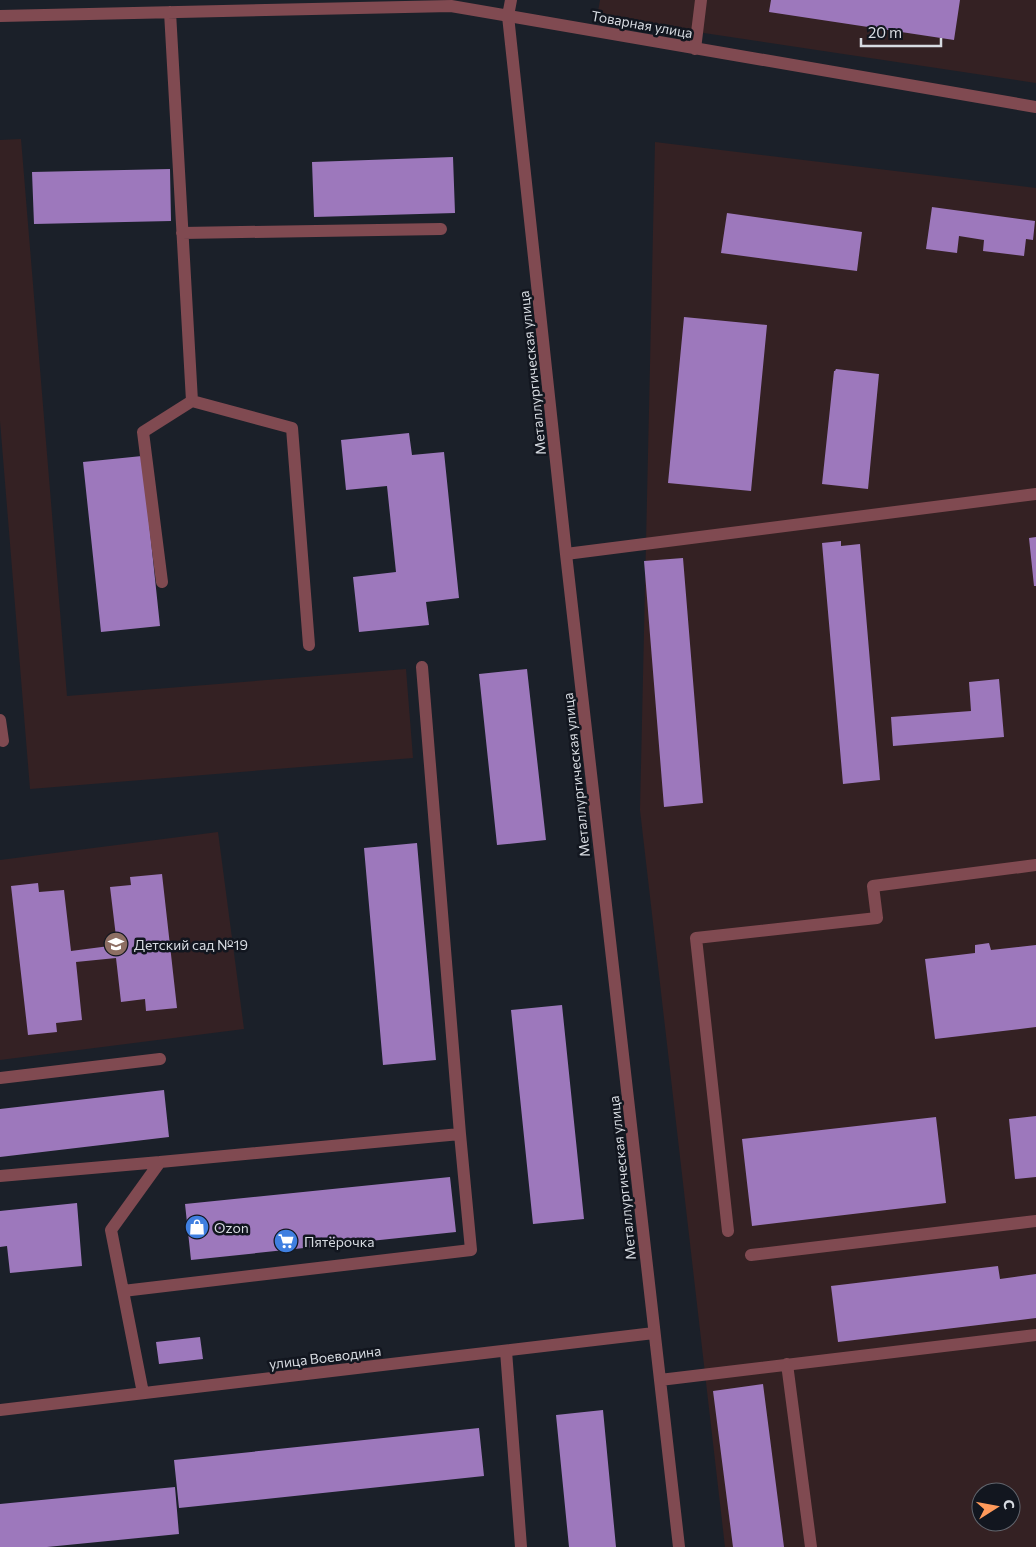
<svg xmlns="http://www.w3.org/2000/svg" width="1036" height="1547" font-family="Commissioner,sans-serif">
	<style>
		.industrial { fill: #342123; fill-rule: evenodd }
		.education { fill: #342124 }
		.building { fill: #9d78bc }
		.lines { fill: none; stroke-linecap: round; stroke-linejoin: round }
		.minor { stroke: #804a51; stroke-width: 12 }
		.labels { text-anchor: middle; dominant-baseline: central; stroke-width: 5; stroke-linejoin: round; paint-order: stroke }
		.street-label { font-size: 14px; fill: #d7dbe1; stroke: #12161f }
		.poi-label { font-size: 14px; fill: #d7dbe1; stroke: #12161f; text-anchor: start }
	</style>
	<rect width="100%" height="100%" fill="#1b2029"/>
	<path class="industrial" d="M600 0H1036V83L597 17Z
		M21 139 67 696 406 669 413 758 30 789 0 421V140Z
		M655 142 1036 188V1547H725L640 810ZM981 1492H1011V1522H981Z"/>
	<path class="education" d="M218 832 244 1029 0 1060V860Z"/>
	<path class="building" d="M771 0H960L954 40 769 12Z
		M453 157 455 213 314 217 312 162Z
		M170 169 171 221 34 224 32 172Z
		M932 207 1035 221 1033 240 1026 239 1024 256 983 251 984 240 959 236 957 253 926 249Z
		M727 213 862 232 857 271 721 253Z
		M684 317 767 325 751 491 668 483Z
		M836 369 879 374 868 489 822 484 834 371H835Z
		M409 433 412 455 444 452 459 598 426 602 429 625 359 632 353 577 396 572 387 486 346 490 341 440Z
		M142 456 160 626 101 632 83 462Z
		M1036 537V586H1034L1029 538Z
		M841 541V546L860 544 880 780 843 784 822 543Z
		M683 558 703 803 664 807 644 561Z
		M527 669 546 840 497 845 479 674Z
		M999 679 1004 737 893 746 891 717 971 711 969 682Z
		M417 843 436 1060 383 1065 364 848Z
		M162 874 177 1008 146 1011 145 999 121 1002 116 958 76 962 82 1020 56 1023 57 1032 28 1035 11 886 38 883 39 892 64 890 71 951 117 945 110 887 131 885 130 877Z
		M989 943 991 950 1036 945V1027L935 1039 925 959 975 953V945Z
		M562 1005 584 1219 533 1224 511 1010Z
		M164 1090 169 1137 0 1157V1109Z
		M1036 1116V1177L1015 1179 1009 1119Z
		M936 1117 946 1203 752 1226 742 1139Z
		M450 1177 456 1232 191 1260 185 1204Z
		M77 1203 82 1266 10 1273 7 1246 0 1247V1211Z
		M998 1266 1000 1279 1036 1274V1318L838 1342 831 1286Z
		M200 1337 203 1359 159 1364 156 1342Z
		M763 1384 784 1547H733L713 1391Z
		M603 1410 616 1547H569L556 1415Z
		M479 1428 484 1476 179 1508 174 1460Z
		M175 1487 179 1534 47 1547H0V1504Z"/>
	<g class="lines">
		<path class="minor" d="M511 0 508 16 566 554 679 1547
			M170 12 192 401 292 428 309 645
			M0 16 451 6 1036 107
			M695 49 701 0
			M182 233 441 229
			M566 554 1036 494
			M162 582 143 432 192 401
			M422 667 460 1134
			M0 720 3 741
			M0 1078 160 1059
			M0 1176 160 1162
			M728 1231 696 938 877 918 873 886 1036 865
			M751 1255 1036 1221
			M123 1291 471 1250 460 1134 160 1162 111 1230 143 1393
			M506 1351 521 1547
			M787 1364 811 1547
			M660 1380 1036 1335
			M0 1410 654 1333"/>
	</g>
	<defs>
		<g id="school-disc" transform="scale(1.25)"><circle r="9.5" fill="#8d6e63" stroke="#12161f"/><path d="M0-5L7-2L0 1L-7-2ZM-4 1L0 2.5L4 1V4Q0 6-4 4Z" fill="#fff"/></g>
		<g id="shop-disc" transform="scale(1.25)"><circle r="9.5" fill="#3f7fe0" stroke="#12161f"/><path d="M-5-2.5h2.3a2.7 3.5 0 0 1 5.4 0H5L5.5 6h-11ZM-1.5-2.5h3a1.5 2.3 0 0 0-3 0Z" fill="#fff"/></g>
		<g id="supermarket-disc" transform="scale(1.25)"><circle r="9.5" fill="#3f7fe0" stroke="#12161f"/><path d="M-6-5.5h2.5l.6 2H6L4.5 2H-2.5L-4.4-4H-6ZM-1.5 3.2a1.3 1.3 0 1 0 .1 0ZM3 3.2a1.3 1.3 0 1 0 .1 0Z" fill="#fff"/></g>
	</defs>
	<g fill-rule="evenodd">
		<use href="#school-disc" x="116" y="944"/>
		<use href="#shop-disc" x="197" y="1227"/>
		<use href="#supermarket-disc" x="286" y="1241"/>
	</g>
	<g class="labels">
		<g class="street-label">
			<text transform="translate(642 24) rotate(10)">Товарная улица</text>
			<text transform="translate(532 373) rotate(-96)">Металлургическая улица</text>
			<text transform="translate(576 775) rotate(-96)">Металлургическая улица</text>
			<text transform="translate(622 1178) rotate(-96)">Металлургическая улица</text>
			<text transform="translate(325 1357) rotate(-7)">улица Воеводина</text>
		</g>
		<g class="poi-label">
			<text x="134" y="944">Детский сад №19</text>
			<text x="214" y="1227">Ozon</text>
			<text x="304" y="1241">Пятёрочка</text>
		</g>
	</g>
	<g transform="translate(996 1507) rotate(79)"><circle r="24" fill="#12161f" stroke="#61656d"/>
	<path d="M0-4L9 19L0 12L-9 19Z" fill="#ff9a5b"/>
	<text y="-8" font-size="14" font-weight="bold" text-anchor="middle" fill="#d7dbe1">С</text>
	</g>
	<path d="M861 38v8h80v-8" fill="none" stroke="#d7dbe1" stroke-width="2.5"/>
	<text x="868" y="38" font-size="15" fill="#d7dbe1" stroke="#12161f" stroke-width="4" paint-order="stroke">20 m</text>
</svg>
